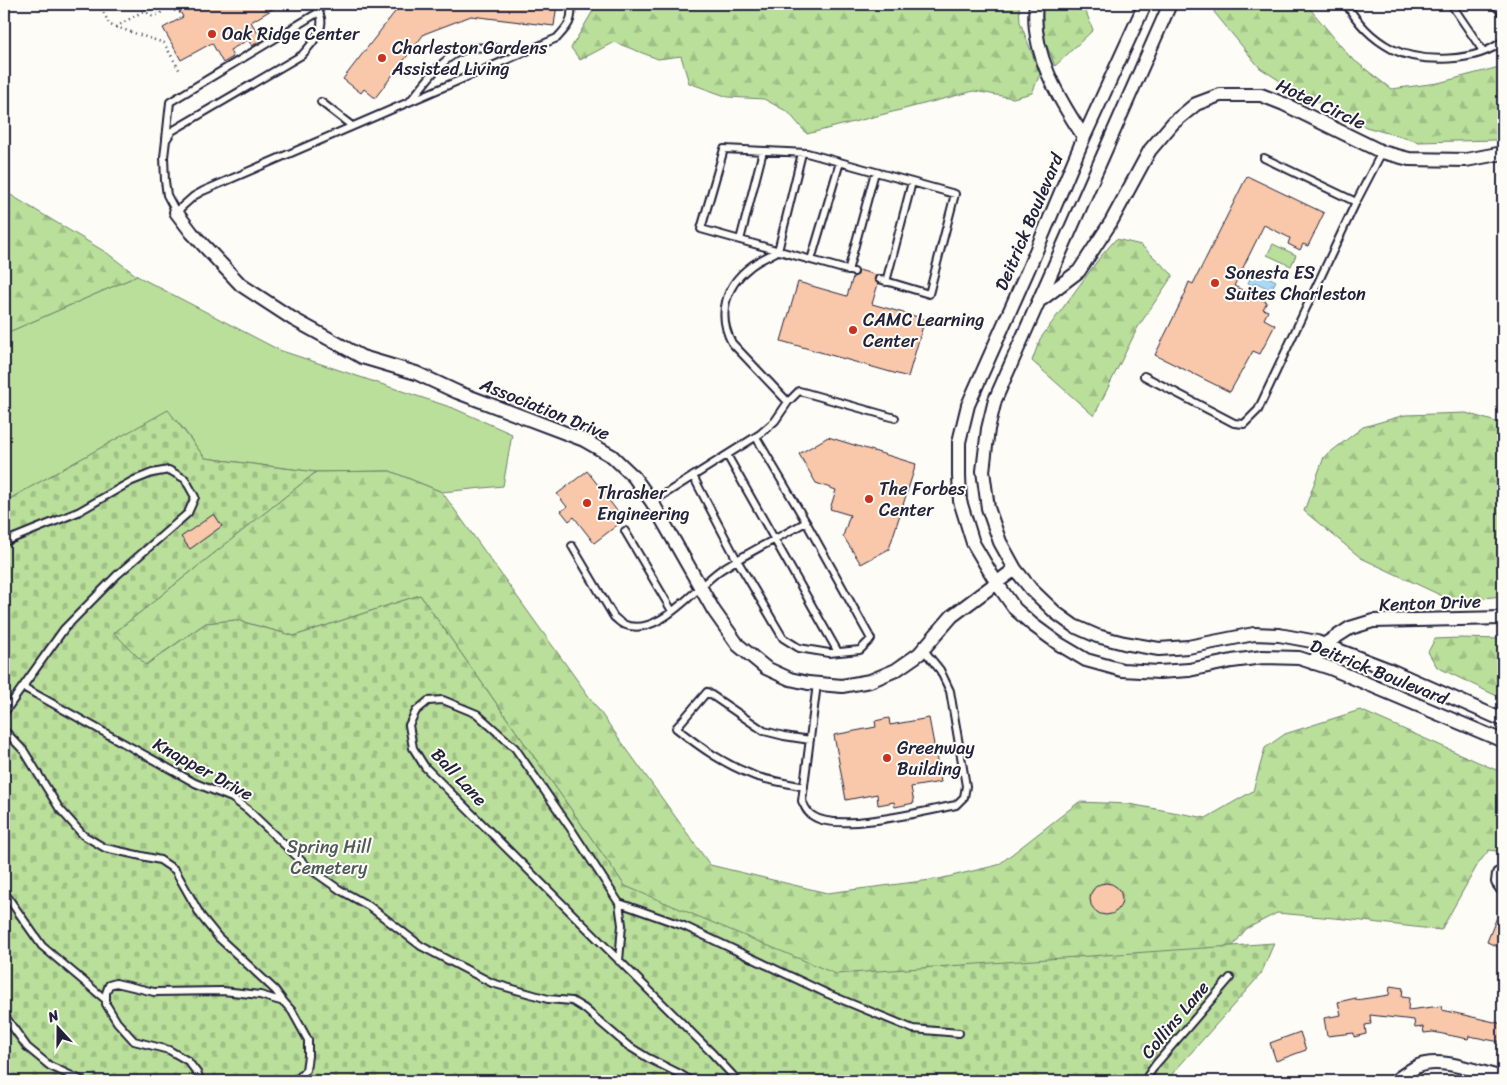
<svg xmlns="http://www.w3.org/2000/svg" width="1507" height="1085" font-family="Sriracha,sans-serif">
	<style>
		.green { fill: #b9df9a; stroke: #6e806a }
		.forest { fill: url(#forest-firs); stroke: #6e806a }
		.cemetery { fill: url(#cemetery-stones); stroke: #6e806a }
		.water { fill: url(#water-ripples); stroke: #748fac }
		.building { fill: #f9c7a9; stroke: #22223b }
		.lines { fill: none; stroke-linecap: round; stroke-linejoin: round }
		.lane-casing { stroke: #22223b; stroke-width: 10 }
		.street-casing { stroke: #22223b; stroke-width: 16 }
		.path { stroke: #22223b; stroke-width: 2.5; stroke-dasharray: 1 4; stroke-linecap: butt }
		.lane { stroke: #fdfcf7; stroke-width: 6 }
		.street { stroke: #fdfcf7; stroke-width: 12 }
		.poi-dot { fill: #c8321e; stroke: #fdfcf7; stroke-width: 2 }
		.labels { text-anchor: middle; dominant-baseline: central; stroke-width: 4; stroke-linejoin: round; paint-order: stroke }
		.poi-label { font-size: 18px; fill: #22223b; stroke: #fdfcf7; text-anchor: start }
		.street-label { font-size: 18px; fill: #22223b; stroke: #fdfcf7 }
		.park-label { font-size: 18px; fill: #4f5b58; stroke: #fdfcf7 }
	</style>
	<defs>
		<pattern id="forest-firs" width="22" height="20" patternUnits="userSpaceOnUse" patternTransform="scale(1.25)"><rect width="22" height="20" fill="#b9df9a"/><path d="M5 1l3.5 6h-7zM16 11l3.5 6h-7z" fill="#9fbf86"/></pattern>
		<pattern id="cemetery-stones" width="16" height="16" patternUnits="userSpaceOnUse" patternTransform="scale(1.25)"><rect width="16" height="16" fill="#b9df9a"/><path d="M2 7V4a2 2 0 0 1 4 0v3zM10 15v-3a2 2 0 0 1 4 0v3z" fill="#9fbf86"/></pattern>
		<pattern id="water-ripples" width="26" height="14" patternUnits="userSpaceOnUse" patternTransform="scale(1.25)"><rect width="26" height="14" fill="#aad8f7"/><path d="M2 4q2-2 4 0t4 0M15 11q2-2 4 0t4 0" fill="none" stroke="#92b9d5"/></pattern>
	</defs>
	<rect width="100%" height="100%" fill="#fdfcf7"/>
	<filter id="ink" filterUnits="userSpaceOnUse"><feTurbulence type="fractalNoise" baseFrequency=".02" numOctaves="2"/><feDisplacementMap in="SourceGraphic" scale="10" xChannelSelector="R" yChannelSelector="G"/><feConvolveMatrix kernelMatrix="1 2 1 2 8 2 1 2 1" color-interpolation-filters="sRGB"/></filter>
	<g filter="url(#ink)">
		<path class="green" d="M1273 244 1296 255 1291 266 1267 255Z
			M137 276 279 350 453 408 512 434 503 486 442 492 390 471 316 472 205 458 181 426 167 411 4 502V334Z"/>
		<path class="forest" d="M597 4H1019L1020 22 1040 74 1032 93 1013 98 974 91 807 134 788 112 764 99 728 97 689 83 681 56 658 59 614 42 580 60 571 48Z
			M1043 4H1083L1093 30 1055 66 1043 36Z
			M1217 4H1306L1350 57 1391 89 1438 83 1503 66V137L1495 140 1419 142 1366 127 1291 88 1260 68 1214 12Z
			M4 191 107 253 137 276 4 334Z
			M1116 239 1141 245 1173 275 1138 327 1094 416 1032 361 1040 339 1101 256Z
			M1466 413 1503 424V596L1453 601 1361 558 1304 511 1324 457 1363 427 1405 415Z
			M390 471 442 492 710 865 827 893 939 879 998 865 1079 802 1129 804 1206 818 1253 791 1265 748 1285 734 1360 710 1503 773V852L1489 850 1478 864 1441 930 1345 919 1277 913 1246 929 1148 1056 832 985 625 886 420 595 294 636 236 620 206 623 145 665 114 633 316 472Z
			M1459 638 1503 639V699L1437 667 1428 652 1435 639Z"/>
		<path class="cemetery" d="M168 410 205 458 316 472 114 633 146 665 206 623 236 620 294 636 420 595 625 886 836 974 1274 943 1261 974 1166 1081H4V502Z"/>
		<path class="water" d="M1254 270 1276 281 1271 290 1255 282 1253 286 1248 283Z"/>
		<path class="building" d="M176 4H281L251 22 262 40 252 46 248 40 230 50 233 57 223 63 212 43 181 60 163 28 183 17Z
			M401 4H557L554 26 471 16 424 34 375 98 364 89 361 93 343 79Z
			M1247 176 1324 213 1308 246 1303 244 1300 250 1288 244 1290 238 1264 225 1234 286 1267 302 1263 309 1268 311 1264 319 1275 325 1260 354 1253 351 1230 392 1155 355 1186 292H1185L1189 282 1193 284Z
			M859 270 876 275 874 280 878 284 872 304 925 319 908 377 781 341 798 282 847 296 853 277 858 275Z
			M828 437 916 464 889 549 861 564 843 536 850 515 830 509 836 490 816 483 799 454Z
			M587 471 602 490 607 487 613 495 608 499 624 520 594 543 574 517 569 521 561 511 567 507 557 494Z
			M214 514 222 526 190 549 181 537Z
			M889 718 890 725 929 718 941 782 911 787 914 803 895 807 894 802 878 805 877 794 846 800 834 735 876 727 875 721Z
			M1090 899a16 16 0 1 1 32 0a16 16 0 1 1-32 0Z
			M1503 902V949L1487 942Z
			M1390 986 1403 988 1402 997 1409 998 1408 1010 1441 1006 1442 1010 1503 1024 1500 1042 1469 1036 1468 1039 1433 1032 1424 1033 1423 1027 1415 1028 1414 1020 1370 1015 1371 1024 1365 1025 1366 1034 1354 1037V1033L1327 1036 1324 1018 1341 1015 1338 1002 1356 998V1000L1389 995Z
			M1300 1032 1306 1050 1276 1061 1270 1043Z"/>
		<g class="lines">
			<g class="lane-casing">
				<path id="lane" d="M314 4C316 7 319 11 320 15 326 29 311 45 302 55L172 131 166 140 164 157 165 181 167 195 176 212 194 196 203 191 557 38C568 26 573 21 571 4
					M1346 4C1358 23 1371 38 1392 49 1422 64 1477 62 1503 41
					M1451 4 1483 51
					M411 100C427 82 442 55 468 49 484 45 505 50 522 52
					M321 102 352 126
					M166 139 170 102 319 12
					M802 153 778 251C769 256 758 260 750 267 725 286 717 315 732 343L788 402 799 391 803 392 895 418
					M1264 158 1356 202
					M740 240 763 151
					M811 260 840 162
					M848 271 875 172
					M854 272 701 229 724 149 807 153 955 194 929 294 879 279
					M886 282 912 182
					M1144 376 1234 423 1244 424 1258 410 1356 202 1382 152
					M756 437 806 522
					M727 455 838 652
					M652 502 760 434 775 421 788 402
					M625 531 672 611
					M4 542 78 512 132 481 152 473 169 470 185 479 195 497 188 513 117 575 64 629 4 713
					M572 546 614 617C617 619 620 623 623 624 658 640 697 585 722 569 749 552 778 538 806 522L871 639 860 650 829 653 799 648 783 638 737 560 693 476
					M817 684 802 801C805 807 807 813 813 816 837 833 926 811 956 805L964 797 966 786 950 691 940 670 923 649
					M23 687 195 783 232 798 248 810 310 869 340 890 369 906 421 946 492 983 548 999 572 1001 585 1009 627 1045 648 1058 680 1074 691 1081
					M4 730 24 751 59 808 83 835 105 848 160 860 175 870 201 916 218 937 275 990 284 1002 292 1011 308 1040V1056L306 1070 296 1081
					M804 787C788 783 770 781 755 776 724 764 701 748 676 728L707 692 764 731 784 736 810 740
					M4 892 42 946 106 1000V1004L117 1022 134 1041 169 1050 188 1061 198 1074 200 1081
					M619 903 684 926 828 994 913 1029 959 1033
					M619 961 622 925 619 903 571 829 515 748 477 714 443 700 428 701 416 711 409 725 413 748 425 767 711 1052 738 1081
					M106 1000V993L109 985 116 983 154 992 223 991 260 995 284 1002
					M4 1015 27 1047 50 1066 83 1081
					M1144 1081 1156 1064 1230 978"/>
			</g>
			<g class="street-casing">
				<path id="street" d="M1036 4C1030 51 1059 100 1084 137
					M1145 4 1084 137 1028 270 968 405 959 442V475L960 501 973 543 996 582 1015 609 1033 625 1059 644 1086 660 1122 670 1159 672 1189 670 1232 661 1263 657 1299 658 1330 668 1503 741
					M1170 4 995 400 988 429 983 471 988 508 1000 542 1015 569 1031 589 1056 613 1074 626 1097 636 1124 643 1159 649 1188 647 1254 634 1279 635 1317 642 1390 670 1503 720
					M1498 4 1503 9
					M176 212 192 233 241 285 293 319 362 357 416 373 457 392 584 440 612 456 634 477 652 502 714 611 738 645 766 668 790 679 808 683 842 686 870 681 896 670 919 654 952 616 1015 569
					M1042 299 1079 271 1111 222 1150 150 1173 123 1196 104 1220 95H1261L1284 104 1382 152 1409 159 1466 160 1503 153
					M1313 663 1325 644 1350 628 1373 621 1503 618
					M1503 873 1499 874 1498 882 1503 889
					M1395 1081C1402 1076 1410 1070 1418 1066 1441 1056 1480 1073 1503 1078"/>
			</g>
			<path class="path" d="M99 4 110 25 164 43 180 71
				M144 4 145 11 152 16 160 14 165 7V4
				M165 7 181 13
				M116 27 145 10"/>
			<use href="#lane" class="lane"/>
			<use href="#street" class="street"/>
		</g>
	</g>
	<g class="poi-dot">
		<circle cx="212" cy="34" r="5"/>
		<circle cx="382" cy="58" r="5"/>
		<circle cx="1215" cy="283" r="5"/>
		<circle cx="853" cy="330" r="5"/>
		<circle cx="869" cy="499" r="5"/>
		<circle cx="587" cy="503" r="5"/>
		<circle cx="887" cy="758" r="5"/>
	</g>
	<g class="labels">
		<g class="poi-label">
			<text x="222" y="34">Oak Ridge Center</text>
			<text x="392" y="48">Charleston Gardens<tspan x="392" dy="21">Assisted Living</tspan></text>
			<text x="1225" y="273">Sonesta ES<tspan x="1225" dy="21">Suites Charleston</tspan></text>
			<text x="863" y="320">CAMC Learning<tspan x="863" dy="21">Center</tspan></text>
			<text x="879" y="489">The Forbes<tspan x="879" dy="21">Center</tspan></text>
			<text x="597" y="493">Thrasher<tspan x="597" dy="21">Engineering</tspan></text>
			<text x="897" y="748">Greenway<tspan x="897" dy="21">Building</tspan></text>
		</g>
		<g class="street-label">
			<text transform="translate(1321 104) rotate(25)">Hotel Circle</text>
			<text transform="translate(1029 222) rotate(-67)">Deitrick Boulevard</text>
			<text transform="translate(545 409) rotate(22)">Association Drive</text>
			<text transform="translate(1430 603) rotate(-2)">Kenton Drive</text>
			<text transform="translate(1379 672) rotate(22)">Deitrick Boulevard</text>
			<text transform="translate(203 769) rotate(29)">Knapper Drive</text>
			<text transform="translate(459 777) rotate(47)">Ball Lane</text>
			<text transform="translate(1175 1020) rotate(-50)">Collins Lane</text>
		</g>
		<g class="park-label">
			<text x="329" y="847">Spring Hill<tspan x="329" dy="21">Cemetery</tspan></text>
		</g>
	</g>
	<rect width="1507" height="1085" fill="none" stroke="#fdfcf7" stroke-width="20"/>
	<rect x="10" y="10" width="1487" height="1065" fill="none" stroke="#22223b" stroke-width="2" filter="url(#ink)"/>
	<g transform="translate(58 1028) rotate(339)" stroke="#fdfcf7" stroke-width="4" paint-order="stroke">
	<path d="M0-4L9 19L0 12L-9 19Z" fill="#22223b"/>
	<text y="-8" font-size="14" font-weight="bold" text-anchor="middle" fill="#22223b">N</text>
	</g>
</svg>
